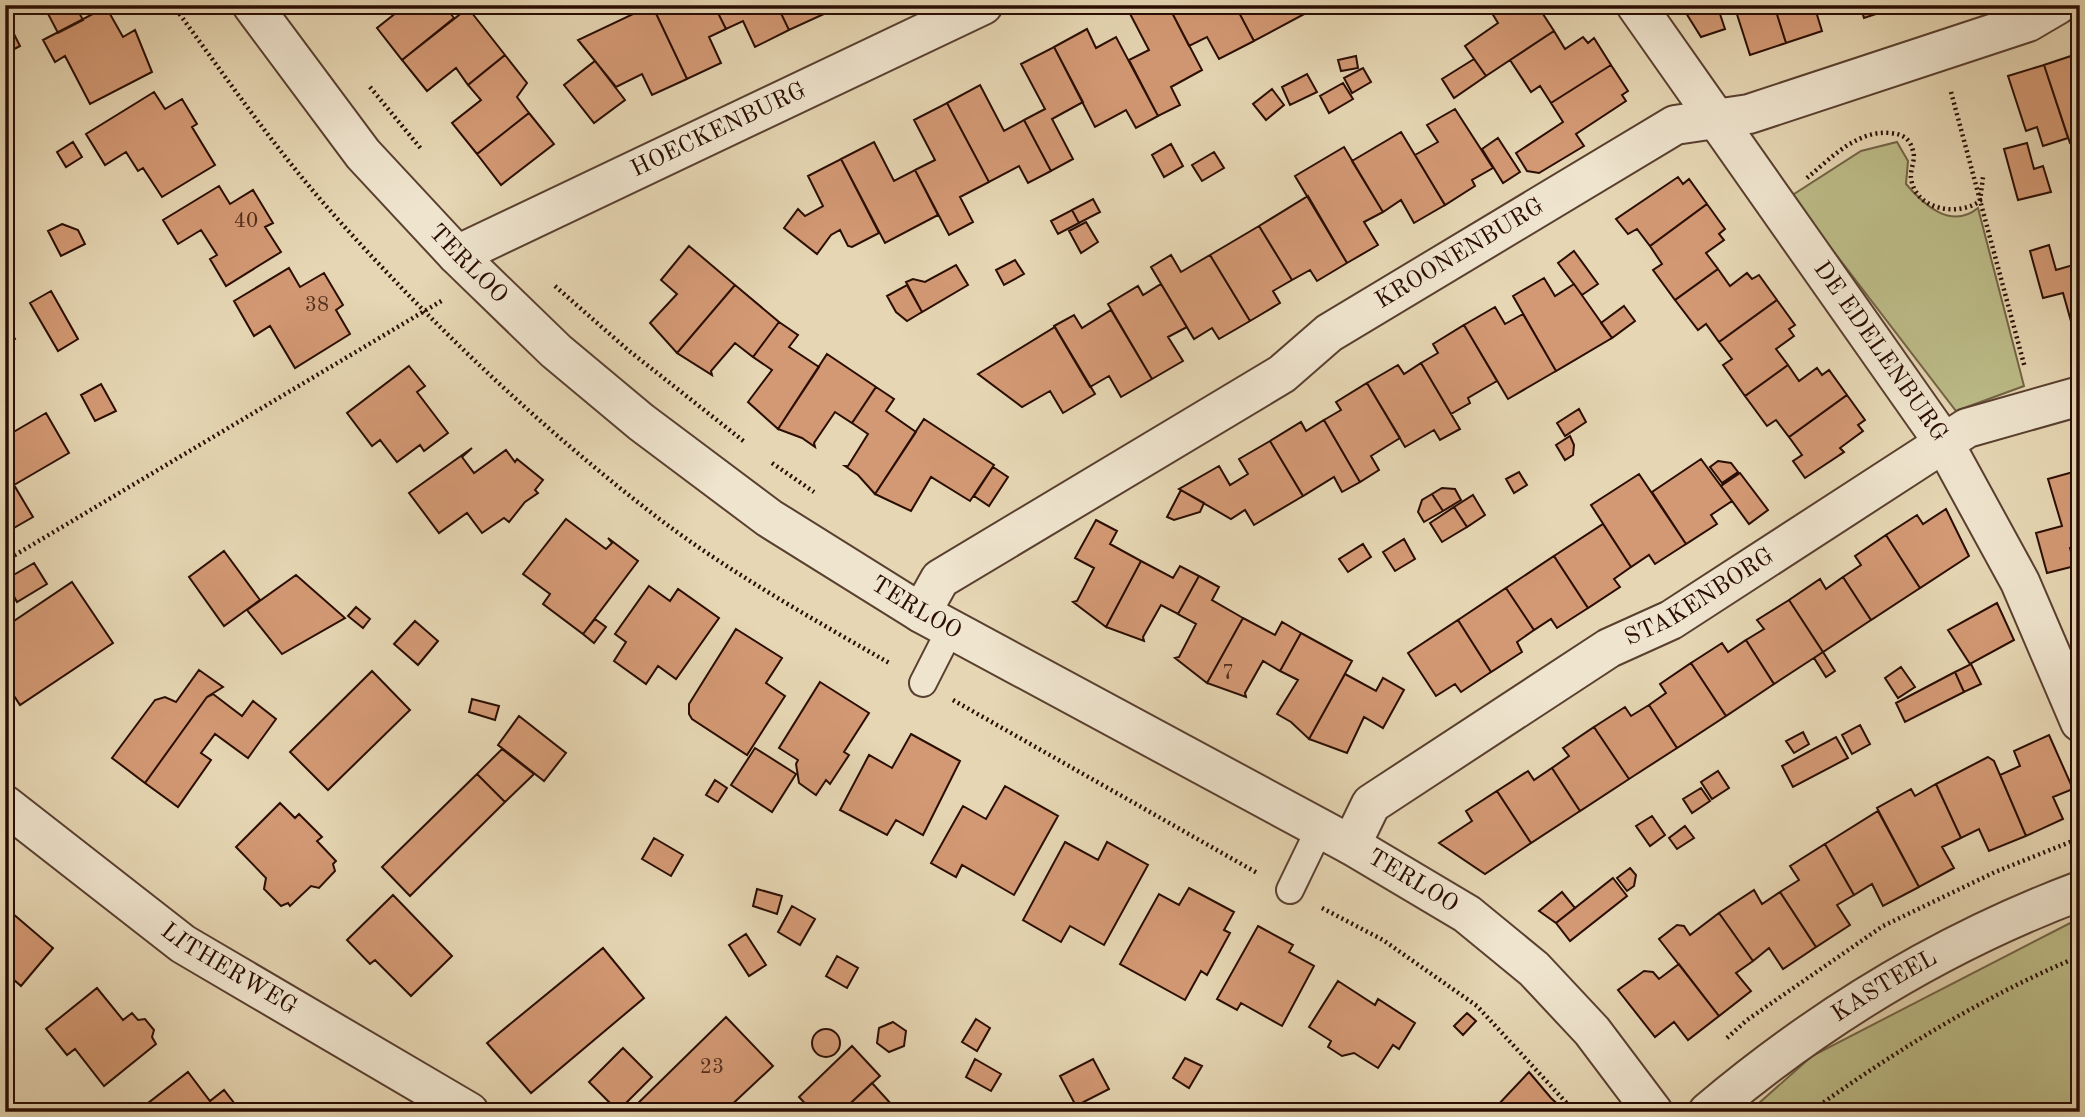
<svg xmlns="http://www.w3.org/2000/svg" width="2085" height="1117" font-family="'Old Standard TT',serif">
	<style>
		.green { fill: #bcbc88; stroke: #736446; stroke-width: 2 }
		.building { fill: #d39974; stroke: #2a0d03; stroke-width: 2 }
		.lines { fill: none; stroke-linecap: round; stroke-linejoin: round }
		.service-casing { stroke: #593f2f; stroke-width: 30 }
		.pedestrian-casing { stroke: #593f2f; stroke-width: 42 }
		.minor-casing { stroke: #593f2f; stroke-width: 42 }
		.path { stroke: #2a0d03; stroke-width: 4.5; stroke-dasharray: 2 3.5; stroke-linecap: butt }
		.service { stroke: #efe4ce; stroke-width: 26 }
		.pedestrian { stroke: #efe4ce; stroke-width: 38 }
		.minor { stroke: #efe4ce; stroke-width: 38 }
		.labels { text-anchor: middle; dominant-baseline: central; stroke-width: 7; stroke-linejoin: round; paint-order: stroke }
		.number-label { font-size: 21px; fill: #54301f }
		.street-label { font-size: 24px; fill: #2a0d03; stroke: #efe4ce }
	</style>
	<rect width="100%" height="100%" fill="#e6d6b3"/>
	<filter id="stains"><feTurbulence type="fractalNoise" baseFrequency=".00286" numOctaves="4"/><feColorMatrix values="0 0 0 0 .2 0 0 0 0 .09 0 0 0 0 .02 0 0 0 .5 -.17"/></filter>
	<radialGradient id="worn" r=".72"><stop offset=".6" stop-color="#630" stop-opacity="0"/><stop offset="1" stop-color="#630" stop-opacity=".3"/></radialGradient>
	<path class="green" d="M1897 142 1908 161 1906 184C1924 205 1951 230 1978 208L2024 386 1956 411 1791 196 1861 151Z
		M2080 918V1112H1749L1812 1056Z"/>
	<path class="building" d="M55 5H75L83 20 58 33 46 10Z
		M406 5H444L454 18 402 60 377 28Z
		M652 5 687 79 652 95 642 74 616 87 578 40Z
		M652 5H714L726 29 709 37 721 63 687 79Z
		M714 5H777L789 30 755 47 743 21 726 29Z
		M777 5H820L824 14 789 30Z
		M1132 5H1168L1202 70 1171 87 1180 105 1158 116 1129 60 1149 50 1127 8Z
		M1168 5H1210L1213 11 1224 5H1235L1254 41 1219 59 1207 37 1189 46Z
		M1235 5H1304L1308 12 1254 41Z
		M1304 5H1322L1308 12Z
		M1487 5H1557L1543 14 1554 31 1486 76 1465 46 1498 23Z
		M1681 5H1717L1725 29 1701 37Z
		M1734 5H1774L1786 43 1750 55Z
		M1774 5H1814L1822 31 1786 43Z
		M1860 5H1900V6L1864 18Z
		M106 7 123 37 135 30 152 72 90 104 65 56 55 62 43 40Z
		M468 8 505 55 468 85 456 68 427 91 402 60Z
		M9 24 20 46 5 54V26Z
		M1087 29 1096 48 1116 37 1158 116 1136 128 1126 110 1095 127 1054 47Z
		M1554 31 1565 49 1583 37 1588 43 1594 38 1611 65 1551 103 1540 86 1531 92 1510 60Z
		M1054 47 1083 102 1052 119 1073 159 1051 171 1024 120 1045 109 1021 64Z
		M2080 53V140L2070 143 2044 65Z
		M505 55 527 83 517 97 529 113 477 154 452 123 481 100 468 85Z
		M1356 56 1358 68 1341 71 1338 60Z
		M1474 59 1486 76 1454 98 1442 79Z
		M595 61 625 100 594 123 564 85Z
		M1611 65 1628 91 1622 95 1626 101 1576 134 1584 146 1539 173 1527 171 1516 153 1563 122 1551 103Z
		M2044 65 2068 138 2043 146 2037 127 2026 131 2008 76Z
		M1363 68 1371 82 1352 93 1344 78Z
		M1307 74 1317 92 1290 105 1282 87Z
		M1343 83 1353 99 1329 113 1320 96Z
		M980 85 1004 131 1024 120 1051 171 1028 183 1019 166 989 182 947 103Z
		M1272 89 1284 105 1266 120 1253 104Z
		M154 92 165 109 182 99 197 124 192 127 215 165 162 197 143 168 138 171 126 152 105 165 86 134Z
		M947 103 989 182 960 197 973 222 949 235 915 170 935 160 914 120Z
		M1455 109 1493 168 1472 180 1475 186 1445 205 1415 155 1438 142 1427 125Z
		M529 113 554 144 501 185 477 154Z
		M1401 132 1445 205 1414 223 1401 200 1383 212 1352 161Z
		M1498 138 1520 172 1503 183 1482 149Z
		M73 142 82 157 66 167 57 152Z
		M874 142 894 181 915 170 938 215 885 243 841 159Z
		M2027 143 2034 169 2043 166 2051 192 2018 200 2004 149Z
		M1171 144 1183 166 1164 177 1152 155Z
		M1344 147 1383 212 1364 222 1378 245 1347 263 1295 176Z
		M1214 152 1224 168 1202 181 1192 165Z
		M841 159 879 233 852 247 848 246 840 230 831 235 817 254 784 228 798 209 805 216 823 206 808 176Z
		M1678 177 1683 184 1689 179 1707 204 1650 246 1637 229 1628 234 1616 219Z
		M219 186 230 204 253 190 273 223 265 227 281 252 226 286 210 259 217 255 201 230 178 244 163 220Z
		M1308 196 1347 263 1317 281 1310 270 1292 280 1259 226Z
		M1093 199 1100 212 1079 223 1072 210Z
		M1707 204 1725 229 1719 234 1724 240 1706 253 1718 269 1675 300 1653 270 1662 264 1650 246Z
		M1072 210 1079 223 1058 234 1051 221Z
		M1086 222 1098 242 1081 253 1069 231Z
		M62 224 78 230 85 244 61 256 48 231Z
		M1259 226 1292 280 1273 291 1280 303 1250 321 1210 255Z
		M2049 245 2056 270 2080 263V338L2076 339 2063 293 2043 298 2030 251Z
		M689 246 735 285 677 353 650 323 677 294 661 280Z
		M1574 251 1598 284 1582 295 1558 263Z
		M1171 255 1181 272 1210 255 1250 321 1219 339 1212 328 1194 339 1151 267Z
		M1015 260 1024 274 1004 285 996 270Z
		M956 265 968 285 922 312 906 282 913 279 925 282Z
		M289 268 300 287 324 273 343 305 336 310 350 334 295 368 270 326 254 336 234 301Z
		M1718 269 1730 286 1747 273 1752 279 1759 275 1777 300 1719 342 1706 324 1698 330 1675 300Z
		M1544 278 1555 296 1574 284 1612 338 1556 371 1513 296Z
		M1161 284 1187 327 1168 337 1183 361 1152 379 1108 304 1138 286 1143 295Z
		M735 285 779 322 753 357 735 343 711 371 712 375 677 353Z
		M907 285 922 312 907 321 896 312 887 296Z
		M51 291 78 339 58 351 30 303Z
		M1777 300 1795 325 1789 329 1794 336 1776 349 1788 365 1745 396 1723 365 1732 359 1719 342Z
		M1624 306 1635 321 1612 338 1601 323Z
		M1495 307 1505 324 1523 314 1556 371 1508 399 1464 325Z
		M1111 310 1152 379 1121 397 1109 376 1090 387 1054 326 1074 315 1082 328Z
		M779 322 798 335 789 347 819 367 778 429 748 402 772 370 753 357Z
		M5 323 15 339 5 346Z
		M1464 325 1497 381 1468 398 1470 403 1451 414 1421 363 1438 353 1433 344Z
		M1055 327 1095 394 1063 413 1050 391 1022 407 978 374Z
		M827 354 876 387 852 423 835 412 814 443 815 447 802 438 778 429Z
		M1421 363 1460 429 1440 440 1434 430 1405 447 1367 383 1398 365 1404 374Z
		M1788 365 1799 381 1817 368 1822 375 1829 370 1847 395 1789 437 1776 420 1767 426 1745 396Z
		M409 366 425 386 417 392 448 433 424 451 420 445 397 462 380 440 372 446 347 413Z
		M1367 383 1400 438 1371 456 1379 470 1360 482 1324 420 1341 410 1336 402Z
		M101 384 116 411 95 421 81 395Z
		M876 387 894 399 886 411 916 432 875 494 858 475 845 466H848L868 434 852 423Z
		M1847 395 1865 420 1858 425 1863 431 1840 448 1844 452 1805 478 1793 461 1802 455 1789 437Z
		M1579 409 1586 422 1565 436 1557 423Z
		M46 413 69 453 14 485 33 517 5 533V437Z
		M924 419 994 465 970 501 931 477 911 511 875 494Z
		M1324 420 1360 482 1342 492 1334 477 1303 496 1270 441 1301 422 1306 431Z
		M1570 436 1574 445 1573 455 1565 460 1556 445Z
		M1270 441 1303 496 1254 525 1245 510 1231 519 1179 489 1219 466 1230 485 1248 474 1239 459Z
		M472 448 462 457 474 473 506 450 515 462 517 459 543 480 535 490 538 493 525 502 509 522 504 518 482 533 467 513 439 533 409 493Z
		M1701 459 1732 501 1711 515 1717 524 1686 544 1652 492Z
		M1718 461 1731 463 1738 472 1722 483 1710 467Z
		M993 467 1008 477 989 506 974 496Z
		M2080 470V545L2070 548 2075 566 2047 573 2036 533 2062 526 2048 479Z
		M1519 472 1527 485 1514 493 1506 479Z
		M1740 473 1768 510 1749 524 1721 486Z
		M1639 474 1686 544 1655 564 1649 555 1631 567 1591 505Z
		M1442 488 1455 489 1461 500 1443 511 1432 494Z
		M1181 490 1204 503 1200 512 1174 520 1167 517Z
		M1432 494 1443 511 1424 522 1418 512 1422 500Z
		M1473 495 1485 515 1467 527 1454 507Z
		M1454 507 1467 527 1442 542 1430 523Z
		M1946 509 1969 556 1920 588 1886 535 1917 515 1923 524Z
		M566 519 606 549 612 543 608 538 638 561 583 634 543 604 550 594 523 574Z
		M1096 520 1117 531 1110 544 1141 561 1106 627 1073 602 1077 601 1094 568 1075 558Z
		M1603 524 1631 567 1614 579 1620 587 1588 608 1554 556Z
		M1886 535 1920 588 1871 620 1843 577 1861 565 1855 556Z
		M1404 539 1415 559 1395 571 1383 552Z
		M1363 544 1371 557 1348 572 1339 559Z
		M224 551 260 600 224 626 189 577Z
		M1554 556 1588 608 1557 628 1551 619 1534 630 1506 588Z
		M1141 561 1173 578 1180 566 1199 576 1178 614 1161 605 1143 637 1144 641 1106 627Z
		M34 563 47 584 17 602 5 580Z
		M296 575 345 618 282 654 247 610Z
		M1199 576 1219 587 1212 600 1243 618 1207 683 1175 658 1179 657 1196 624 1178 614Z
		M1843 577 1871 620 1823 652 1789 600 1820 579 1826 589Z
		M72 582 113 643 20 705 5 682V627Z
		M649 586 670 601 678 589 719 618 676 679 658 666 646 684 614 661 626 642 615 634Z
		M1506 588 1534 630 1517 642 1522 652 1491 672 1458 620Z
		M1789 600 1823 652 1774 684 1746 640 1764 629 1757 620Z
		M1997 603 2014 640 1970 664 1948 630Z
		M356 607 370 619 363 628 348 616Z
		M1243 618 1275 635 1282 622 1301 633 1280 671 1263 661 1245 693 1246 697 1207 683Z
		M595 619 606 627 594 643 583 634Z
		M1458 620 1491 672 1461 692 1455 684 1436 696 1408 653Z
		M415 621 438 641 418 665 394 644Z
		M736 629 782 658 766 683 785 696 747 755 692 719 689 714V704Z
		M1301 633 1352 661 1309 739 1291 722 1277 714 1298 680 1280 671Z
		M1746 640 1774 684 1726 716 1691 663 1722 643 1728 652Z
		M1823 652 1835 671 1826 677 1814 658Z
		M1691 663 1726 716 1677 748 1649 705 1666 693 1660 684Z
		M1971 664 1981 684 1964 692 1955 672Z
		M1901 667 1915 687 1898 698 1885 678Z
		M199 670 223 687 207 697 145 783 112 758 155 700 165 697 176 702Z
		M372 671 410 710 328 790 290 752Z
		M1955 672 1964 692 1905 722 1896 703Z
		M1345 674 1376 691 1383 678 1404 690 1383 728 1364 717 1347 753 1309 739Z
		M820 682 869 713 844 752 849 755 830 784 826 780 816 795 799 783 796 764 798 760 779 748Z
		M213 694 242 716 253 701 276 719 248 758 215 734 201 753 211 760 178 807 145 783 207 697Z
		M472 699 499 706 495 720 469 712Z
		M1649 705 1677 748 1629 779 1594 727 1625 707 1631 716Z
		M519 716 566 753 544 781 498 745Z
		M1860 725 1870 744 1852 754 1842 735Z
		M1594 727 1629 779 1580 811 1552 768 1569 756 1563 748Z
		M1803 732 1809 744 1794 753 1786 741Z
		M911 734 960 761 923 835 896 820 887 835 840 810 869 755 892 768Z
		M2049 735 2073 789 2053 797 2063 819 2026 836 2000 775 2020 766 2014 751Z
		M1836 737 1848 758 1793 787 1782 766Z
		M755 748 796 774 772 812 731 785Z
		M502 749 534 774 505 802 477 774Z
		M1988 757 1994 761 2026 836 1989 851 1979 829 1961 838 1936 784Z
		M1552 768 1580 811 1531 843 1497 791 1528 771 1534 780Z
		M1718 771 1729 788 1712 799 1701 782Z
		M477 774 505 802 410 896 382 867Z
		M715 780 727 788 718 802 706 795Z
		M1936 784 1961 838 1942 847 1954 868 1919 887 1877 808 1911 789 1915 796Z
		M1005 786 1058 816 1014 895 962 865 956 877 931 863 963 806 986 819Z
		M1701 788 1710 801 1692 813 1683 799Z
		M1497 791 1531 843 1485 874 1439 843 1472 821 1466 811Z
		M280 803 295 818 299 814 322 837 317 841 336 861 333 864 335 871 319 888 311 886 290 906 288 903 281 906 264 889 266 878 236 847Z
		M1878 811 1919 887 1883 906 1872 884 1854 895 1825 844Z
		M1652 816 1665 835 1650 846 1636 826Z
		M1685 826 1694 838 1677 849 1669 838Z
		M654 838 683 855 671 876 642 859Z
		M1065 842 1098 860 1107 842 1148 865 1104 945 1070 926 1061 942 1023 920Z
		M1825 844 1854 895 1837 905 1850 925 1816 947 1780 892 1799 880 1790 866Z
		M1630 868 1636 875 1634 886 1627 891 1617 878Z
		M1613 878 1627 896 1570 941 1556 923Z
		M1189 888 1234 912 1224 930 1230 933 1207 975 1201 971 1185 1000 1120 964 1159 894 1179 905Z
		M757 889 782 896 777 914 753 906Z
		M1754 890 1762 904 1780 892 1816 947 1783 969 1769 948 1753 961 1719 913Z
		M1562 892 1575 908 1556 923 1539 911Z
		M393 895 452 956 411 996 375 960 370 964 347 940Z
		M792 906 815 919 800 945 778 932Z
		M5 907 53 948 21 986 5 972Z
		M1719 913 1753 961 1736 973 1751 991 1719 1016 1659 939 1677 925 1684 926 1690 935Z
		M1258 926 1293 945 1289 952 1314 966 1282 1026 1241 1003 1237 1010 1217 999Z
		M746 934 766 965 749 976 729 945Z
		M603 948 644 998 531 1093 487 1043Z
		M837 956 858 968 847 988 826 976Z
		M1679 964 1719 1016 1688 1040 1674 1022 1655 1037 1618 990 1644 971 1653 972 1659 979Z
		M1338 981 1375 1005 1378 999 1415 1023 1399 1049 1393 1045 1378 1068 1354 1053 1342 1056 1328 1047 1331 1041 1309 1027Z
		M97 988 123 1020 132 1013 138 1020 145 1019 154 1030 152 1037 156 1044 104 1086 75 1049 67 1055 46 1029Z
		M1467 1013 1476 1021 1463 1035 1454 1026Z
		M726 1017 773 1066 724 1112H629Z
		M976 1019 990 1028 977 1051 962 1042Z
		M893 1022 906 1031 904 1046 889 1052 877 1043 879 1028Z
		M812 1043a14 14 0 1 1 28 0a14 14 0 1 1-28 0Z
		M852 1046 880 1076 841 1112H813L799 1097Z
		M623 1048 652 1077 618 1111 589 1082Z
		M1185 1058 1202 1066 1189 1088 1173 1078Z
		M975 1059 1001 1074 991 1091 966 1077Z
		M1093 1059 1109 1089 1076 1106 1060 1076Z
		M188 1072 210 1101 224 1090 241 1112H147L143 1107Z
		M1529 1072 1551 1098 1566 1112H1501L1496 1107Z
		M872 1083 892 1105 885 1112H841Z"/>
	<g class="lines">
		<g class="service-casing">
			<path id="service" d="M923 683 950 630
				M1290 890 1320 828"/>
		</g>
		<g class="pedestrian-casing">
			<path id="pedestrian" d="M1944 443 2020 582 2080 722"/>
		</g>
		<g class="minor-casing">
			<g id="minor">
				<path id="s1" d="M252 5 363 154 457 255 556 351 641 422 769 518 921 613 1351 845 1467 914 1534 969 1592 1031 1653 1112"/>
				<path id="s2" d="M1636 5 1944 443"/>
				<path id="s3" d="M457 255 983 5"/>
				<path id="s4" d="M921 613 940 579 1282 374 1329 333 1675 125 1749 114 2028 22 2057 5"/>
				<path id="s5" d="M5 805 183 944 469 1112"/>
				<path id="s6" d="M1351 845 1371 804 1609 648 1671 620 1967 428 2080 396"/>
				<path id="s7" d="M1708 1112C1818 1019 1944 942 2080 891"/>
			</g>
		</g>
		<path class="path" d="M173 5C225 76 275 149 334 215 434 327 543 430 662 521 731 573 816 621 891 664
			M370 87 422 150
			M1951 92 2025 368
			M1807 178C1831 158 1857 130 1890 133 1902 134 1910 138 1913 151 1916 159 1910 169 1911 178 1915 210 1958 217 1980 201L1983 177
			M555 286 628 350 746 443
			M772 463 814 492
			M5 561 443 300
			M953 700 1259 874
			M1322 908 1383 940 1477 1006 1575 1112
			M1727 1038 1747 1020 1883 926 1995 872 2080 838
			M1810 1112C1895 1051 1984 996 2080 956"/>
		<use href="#service" class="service"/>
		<use href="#pedestrian" class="pedestrian"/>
		<use href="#minor" class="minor"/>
	</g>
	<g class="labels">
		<g class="number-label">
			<text x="246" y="221">40</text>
			<text x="317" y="305">38</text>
			<text x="1228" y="673">7</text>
			<text x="712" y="1067">23</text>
		</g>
		<g class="street-label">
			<text stroke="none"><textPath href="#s3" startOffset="290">HOECKENBURG</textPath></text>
			<text stroke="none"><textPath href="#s4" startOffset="653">KROONENBURG</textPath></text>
			<text stroke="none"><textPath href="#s1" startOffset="338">TERLOO</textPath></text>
			<text stroke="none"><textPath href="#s2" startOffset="424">DE EDELENBURG</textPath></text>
			<text stroke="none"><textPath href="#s6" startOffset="434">STAKENBORG</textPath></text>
			<text stroke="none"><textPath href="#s1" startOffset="905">TERLOO</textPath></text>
			<text stroke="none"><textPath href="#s1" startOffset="1472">TERLOO</textPath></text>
			<text stroke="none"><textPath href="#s5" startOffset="278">LITHERWEG</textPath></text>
			<text stroke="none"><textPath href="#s7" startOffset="217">KASTEEL</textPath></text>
		</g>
	</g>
	<rect width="2085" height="1117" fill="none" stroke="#e6d6b3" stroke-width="28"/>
	<rect x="7" y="7" width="2071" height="1103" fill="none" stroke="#2a0d03" stroke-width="3.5"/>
	<rect x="14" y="14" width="2057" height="1089" fill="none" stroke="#2a0d03" stroke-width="2"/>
	<rect width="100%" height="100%" filter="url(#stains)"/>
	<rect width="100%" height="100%" fill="url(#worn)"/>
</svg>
